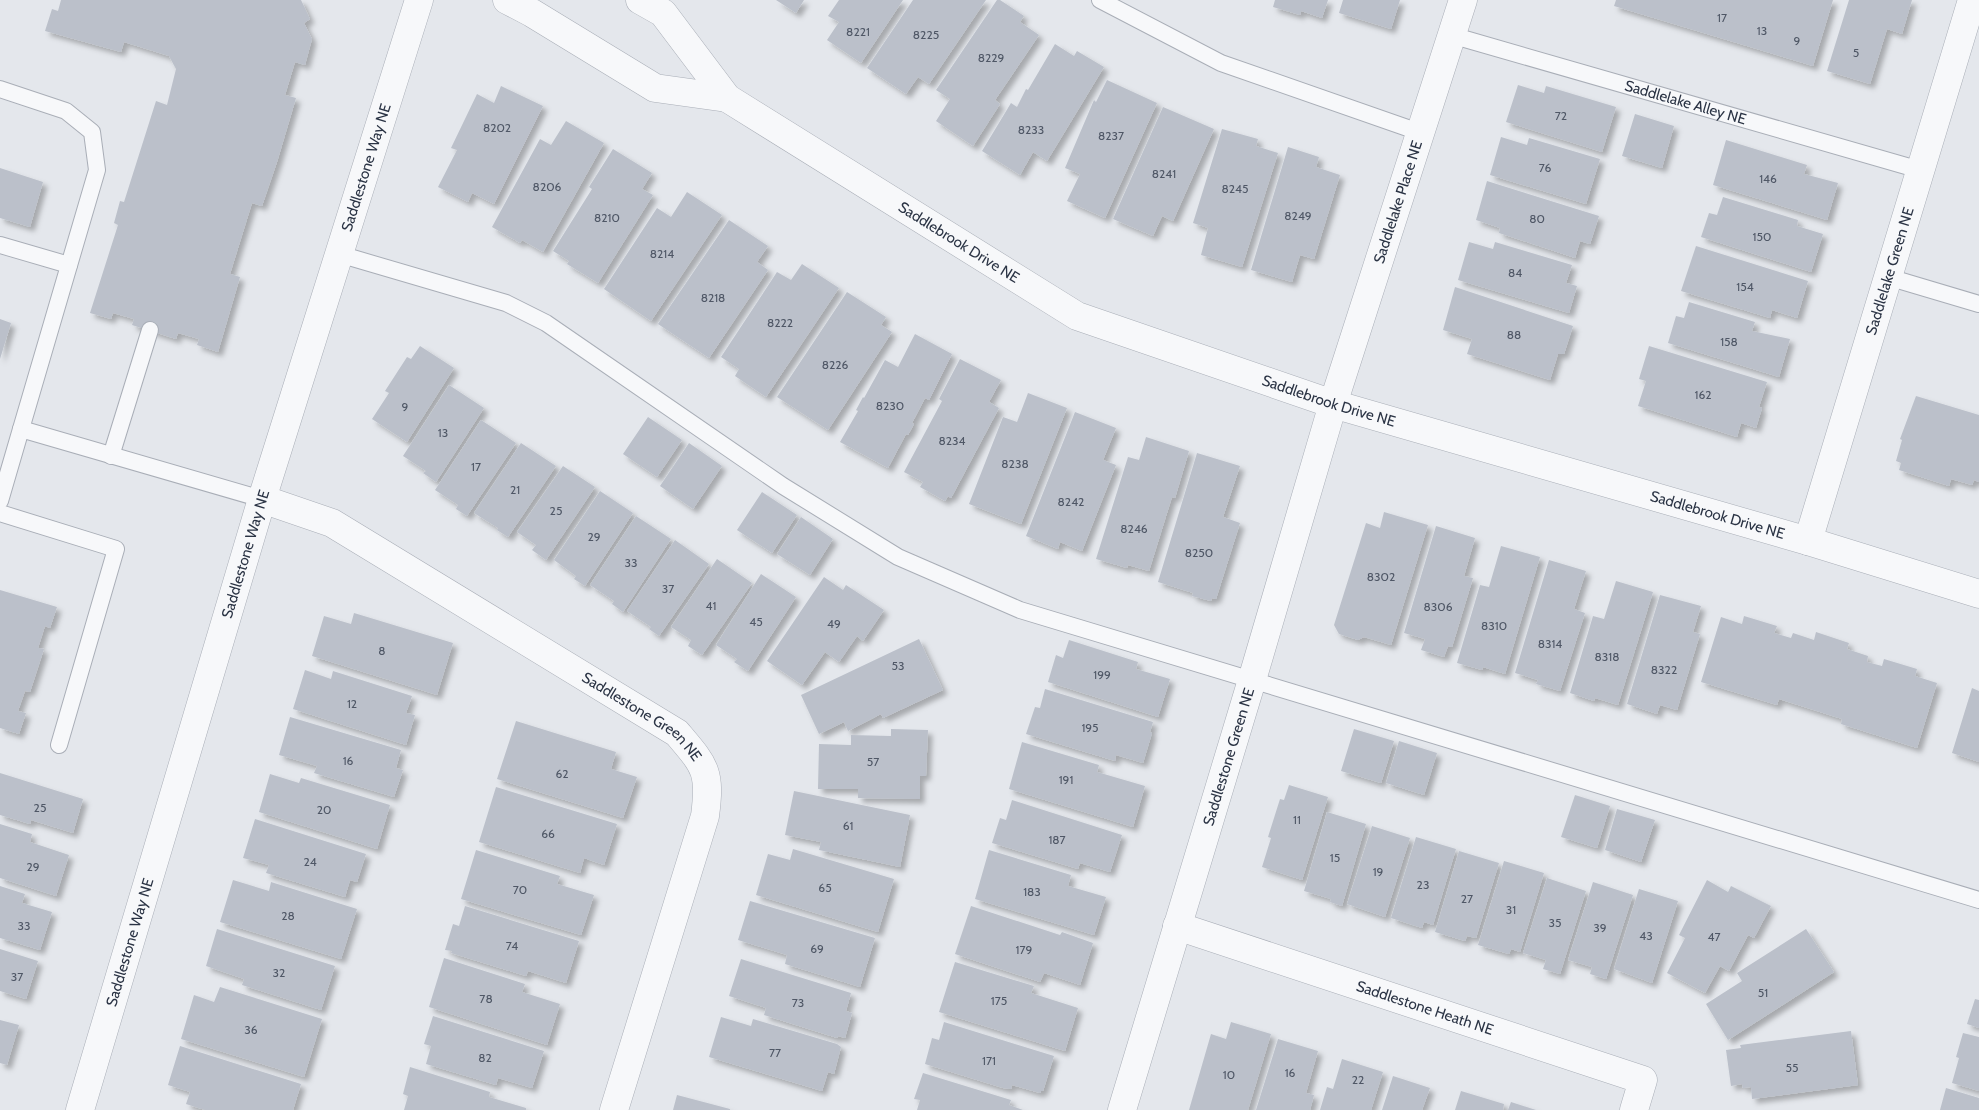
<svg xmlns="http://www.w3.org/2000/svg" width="1979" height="1110" font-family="Cabin,sans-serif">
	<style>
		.building { fill: #bbc0ca; filter: url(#shadow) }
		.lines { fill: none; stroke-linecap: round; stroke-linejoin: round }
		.service-casing { stroke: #a9aeb7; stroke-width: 18 }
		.minor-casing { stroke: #a9aeb7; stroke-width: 29 }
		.tertiary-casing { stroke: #a9aeb7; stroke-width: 29 }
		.service { stroke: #f7f8fa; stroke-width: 16 }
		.minor { stroke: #f7f8fa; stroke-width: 28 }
		.tertiary { stroke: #f7f8fa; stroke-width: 28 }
		.labels { text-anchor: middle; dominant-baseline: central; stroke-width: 4; stroke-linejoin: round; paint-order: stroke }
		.number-label { font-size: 12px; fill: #4f5766 }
		.street-label { font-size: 15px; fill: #2b3445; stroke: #f4f6f9 }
	</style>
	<defs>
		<filter id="shadow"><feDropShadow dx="4.5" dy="4.5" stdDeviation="2.5" flood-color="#0004"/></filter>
	</defs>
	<rect width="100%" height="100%" fill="#e4e7ec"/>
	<path class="building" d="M61 0H301L310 19 304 23 312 39 305 65 295 62 285 95 296 98 277 162 262 206 252 203 230 274 240 277 218 352 197 345 199 339 178 333 176 339 132 325 134 319 113 313 111 319 90 313 118 225 114 223 120 201 124 202 156 101 167 105 176 69 169 56 124 42 121 52 45 31 52 9 58 11Z
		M776 0H804L796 13Z
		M839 0H903L861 63 827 40 839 22 828 16Z
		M913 0H986L929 84 918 77 906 94 867 68Z
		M997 0H1000L1024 16 1020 22 1039 35 995 100 1000 104 973 146 936 121 950 99 936 90Z
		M1275 0H1328L1322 18 1301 11 1300 15 1273 7Z
		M1343 0H1400L1391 29 1339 13Z
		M1616 0H1833L1813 66 1614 6Z
		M1849 0H1912L1902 34 1887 29 1870 84 1827 71Z
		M1055 44 1074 56 1077 51 1104 67 1047 161 1033 152 1020 175 982 151 1011 103 1017 107 1026 89 1028 90Z
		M1107 80 1157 103 1105 218 1067 201 1080 174 1065 168 1094 100 1096 102Z
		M1518 85 1544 93 1546 86 1616 107 1602 152 1506 122Z
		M501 86 543 106 494 204 472 193 468 202 438 187 457 150 451 148 477 94 494 103Z
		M1163 107 1214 129 1173 221 1162 216 1153 236 1113 219Z
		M1635 114 1674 126 1662 168 1622 156Z
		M566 121 604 143 543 252 522 240 520 243 492 227 540 139 551 145Z
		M1222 129 1258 139 1256 146 1278 153 1242 267 1201 255 1208 228 1193 223Z
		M1501 137 1527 145 1529 138 1600 159 1586 204 1490 175Z
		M1726 140 1807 165 1804 174 1838 183 1827 220 1713 185Z
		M1288 147 1319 157 1316 167 1340 175 1314 259 1300 255 1292 282 1251 270Z
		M613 149 652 173 642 189 653 195 598 283 567 264 569 261 553 251 592 189 589 187Z
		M0 168 43 182 30 227 0 218Z
		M1487 181 1599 216 1590 244 1580 241 1575 258 1499 233 1500 228 1476 220Z
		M687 192 722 215 651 321 604 289 657 208 671 217Z
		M1723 197 1798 220 1797 226 1823 234 1811 272 1701 237 1709 213 1717 215Z
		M729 220 768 246 757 262 768 270 709 358 658 324Z
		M1469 242 1493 249 1495 242 1572 265 1566 283 1577 286 1569 313 1458 280Z
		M1696 246 1808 281 1797 318 1772 310 1770 318 1681 291Z
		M802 264 839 288 766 397 735 376 739 369 721 357 777 272 791 280Z
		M1455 287 1573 326 1564 354H1558L1550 380 1467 354 1472 339 1443 330Z
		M847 292 886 317 881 325 892 332 828 430 777 397Z
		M1689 302 1755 322 1752 331 1790 339 1779 377 1668 343 1676 316 1684 318Z
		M0 319 11 323 0 359Z
		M915 334 952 354 929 400 925 398 912 423 914 424 908 435 906 434 888 468 840 442 858 411 856 410 863 397 864 398 885 360 898 367Z
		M420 346 454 368 407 442 372 419 389 393 385 391 407 357 411 359Z
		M1649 346 1767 382 1759 407 1762 408 1756 428 1741 423 1737 437 1638 406 1646 381 1639 379Z
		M960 359 1001 380 989 402 999 408 951 498 948 496 945 501 920 487 923 482 904 472 942 401 939 399Z
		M449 385 484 408 436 482 423 473 426 471 403 456Z
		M1028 393 1067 408 1021 524 969 504 1003 417 1017 422Z
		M1916 396 1979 415V482L1974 480 1972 485 1951 479 1949 486 1899 470 1901 463 1896 461 1902 440 1900 439Z
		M1075 412 1116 428 1103 460 1116 465 1082 551 1060 542 1058 549 1026 536Z
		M648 417 682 440 657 477 623 454Z
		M481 420 516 443 467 516 456 509 458 505 435 490Z
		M1146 437 1189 451 1175 498 1172 497 1149 571 1128 565 1127 568 1096 559 1128 457 1139 460Z
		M521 443 556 466 508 537 497 530 498 528 474 513Z
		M689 443 722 466 693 509 660 486Z
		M1197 453 1240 466 1223 517 1240 523 1216 599 1212 598 1211 601 1192 596 1193 593 1158 582Z
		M563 466 595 487 546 560 532 550 536 545 517 532Z
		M600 491 633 513 585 586 574 579 576 576 554 560Z
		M762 492 797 515 772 553 737 530Z
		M1384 512 1428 525 1391 645 1364 637 1358 640 1339 634 1334 625 1366 523 1380 528Z
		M636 516 671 539 623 612 612 604 614 601 590 585Z
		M801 517 833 539 810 575 777 554Z
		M1436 526 1475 538 1464 576 1473 578 1452 647 1448 646 1444 657 1421 650 1425 639 1404 633Z
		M675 540 709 564 659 636 649 629 651 627 627 611Z
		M1501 546 1540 557 1505 674 1483 667 1482 670 1457 663 1480 585 1489 587Z
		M717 559 752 583 702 655 688 646 691 640 671 627Z
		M1549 560 1586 571 1574 609 1585 613 1560 691 1536 684 1538 680 1515 673Z
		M761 574 796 597 748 671 734 662 737 659 716 645Z
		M824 577 843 590 846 585 884 610 863 641 857 636 839 662 825 652 802 685 767 661Z
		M1616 581 1653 592 1618 705 1595 698 1594 701 1570 693 1593 616 1604 619Z
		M0 590 57 607 50 628 45 626 38 648 44 649 30 692 25 691 18 711 26 713 19 734 0 728Z
		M1660 595 1701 606 1693 632 1700 634 1677 710 1660 705 1657 714 1627 704Z
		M354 613 453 643 437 695 312 656 324 616 351 624Z
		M1744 616 1777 626 1774 633 1791 638 1793 633 1814 640 1816 632 1849 643 1847 649 1868 656 1867 662 1882 666 1884 659 1917 669 1915 676 1937 683 1917 748 1841 724 1842 719 1779 699 1777 705 1701 682 1721 617 1742 624Z
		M919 639 943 690 883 718 881 714 848 731 844 722 819 734 801 695Z
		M1069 640 1138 662 1136 669 1170 679 1158 717 1048 682 1056 655 1063 658Z
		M305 670 331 679 333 671 412 696 406 713 415 715 406 745 293 709Z
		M1972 688 1979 691V762L1952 753Z
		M1045 689 1153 722 1150 732 1152 733 1143 763 1116 755 1115 761 1026 734 1035 707 1040 708Z
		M290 717 401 750 396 768 403 770 394 797 314 773 317 766 279 755Z
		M516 721 616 752 611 769 637 777 623 818 497 779Z
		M891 729 928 730 926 776H920V799L858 798V789H818L819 744 851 745V735L891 736Z
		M1354 729 1394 741 1381 783 1341 771Z
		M1399 741 1437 753 1424 795 1386 783Z
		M1022 742 1099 765 1097 772 1145 786 1133 827 1009 789Z
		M0 773 83 799 73 833 31 820 30 824 0 815Z
		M270 774 299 783 301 778 390 805 377 849 259 812Z
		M1289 785 1328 797 1302 880 1262 867 1271 838 1268 837 1280 799 1284 800Z
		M496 787 617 824 604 865 584 858 580 873 479 842Z
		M794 791 910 815 900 867 819 850 821 842 785 835Z
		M1575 795 1610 806 1597 848 1561 837Z
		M1012 800 1122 835 1110 872 1080 863 1078 869 992 843 1000 818 1006 820Z
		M1617 809 1655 820 1641 862 1605 850Z
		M1327 812 1366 824 1342 906 1330 902 1331 899 1304 891Z
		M255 819 366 854 357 882 350 880 345 897 266 873 269 865 243 858Z
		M0 824 32 834 30 842 69 855 56 896 0 878Z
		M1372 826 1410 838 1385 917 1347 904Z
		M1416 837 1456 849 1433 925 1424 922 1422 928 1391 918Z
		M793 849 894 879 878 932 756 895 768 854 790 860Z
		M476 850 560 876 557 884 594 895 581 935 461 899Z
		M989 850 1071 875 1068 886 1106 897 1094 935 975 899Z
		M1459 851 1499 863 1476 938 1467 936 1465 941 1435 932Z
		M1504 861 1544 873 1520 952 1511 949 1509 954 1478 945Z
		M1547 878 1586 891 1560 974 1543 969 1546 960 1523 953Z
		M233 880 269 891 271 882 357 909 341 959 220 922Z
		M1707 880 1728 892 1731 886 1771 906 1754 938 1748 935 1729 971 1720 966 1705 993 1667 973 1685 938 1679 935Z
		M1593 882 1633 895 1606 979 1590 974 1592 967 1568 960Z
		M0 886 25 894 22 903 52 912 40 950 0 938Z
		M1639 889 1678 901 1652 983 1614 969Z
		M750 901 875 938 860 987 785 964 787 955 738 940Z
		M465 906 579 941 566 983 528 971 526 976 451 953 452 951 445 950 453 924 459 926Z
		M971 906 1060 935 1062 932 1093 943 1080 985 1044 973 1040 982 955 954Z
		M217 929 335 966 321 1010 242 985 244 979 206 966Z
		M1806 929 1834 972 1728 1040 1706 1004 1742 981 1737 973Z
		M0 949 38 961 26 999 0 991Z
		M444 958 525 984 522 992 560 1004 547 1045 429 1007Z
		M741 959 851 993 846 1011 852 1013 845 1038 838 1036 837 1038 764 1015 766 1008 729 996Z
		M955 962 1034 986 1031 993 1078 1008 1065 1051 939 1012Z
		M220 987 322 1019 304 1077 181 1039 194 995 214 1002Z
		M1975 999 1979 1000V1028L1967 1024Z
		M433 1016 544 1051 532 1088 498 1078 496 1085 426 1064 431 1046 424 1044Z
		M721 1017 751 1026 753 1019 837 1044 841 1047 834 1074 828 1072 822 1091 709 1057Z
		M0 1020 19 1025 7 1065 0 1063Z
		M944 1022 1054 1056 1043 1091H1041L1040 1093 1012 1085 1011 1089 1003 1088 925 1064 932 1038 939 1040Z
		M1231 1022 1271 1034 1248 1110H1189L1211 1034 1226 1039Z
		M1851 1031 1858 1085 1752 1099 1751 1087 1743 1088 1742 1084 1731 1086 1726 1050 1741 1048 1740 1045Z
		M1963 1033 1979 1037V1091L1952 1083 1959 1058 1956 1057Z
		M1278 1039 1318 1051 1306 1093 1314 1095 1310 1110H1256Z
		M180 1046 301 1084 293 1110H205L186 1104 190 1092 168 1085Z
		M1342 1059 1383 1072 1371 1110H1320L1327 1087 1333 1089Z
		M410 1067 490 1092 489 1097 526 1108V1110H404L408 1096 403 1094Z
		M923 1073 1011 1100 1009 1105 1023 1110H917L920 1100 914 1099Z
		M1393 1076 1430 1088 1422 1110H1382Z
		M1946 1088 1979 1098V1110H1940Z
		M1461 1091 1504 1104 1503 1110H1455Z
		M677 1095 730 1109V1110H673Z
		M1511 1102 1536 1110H1508Z"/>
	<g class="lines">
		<g class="service-casing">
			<g id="service">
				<path d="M1100 0 1221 63 1419 132"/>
				<path id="s1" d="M1451 35 1920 170"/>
				<path d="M0 89 66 111 92 132 97 170 21 429"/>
				<path d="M0 245 69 265"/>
				<path d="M339 254 506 303 546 323 783 486 898 557 1020 610 1979 900"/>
				<path d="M1888 277 1979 304"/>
				<path d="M111 456 150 330"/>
				<path d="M0 501 21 429 262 499"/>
				<path d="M0 513 116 549 59 745"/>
			</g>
		</g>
		<g class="minor-casing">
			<g id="minor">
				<path id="s2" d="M262 499 332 523 677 733C705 766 711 771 705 816L614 1110"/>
				<path id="s3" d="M1808 541 1972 0"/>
				<path id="s4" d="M1177 926 1643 1080 1634 1110"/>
				<path id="s5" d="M80 1110 262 499 419 0"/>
				<path id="s6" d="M1122 1110 1252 680 1333 404 1463 0"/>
			</g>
		</g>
		<g class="tertiary-casing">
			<g id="tertiary">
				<path d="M507 0 532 13 655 88 727 98"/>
				<path id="s7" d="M640 0 663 13 727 98 1077 316 1333 404 1808 541 1979 594"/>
			</g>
		</g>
		<use href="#service" class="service"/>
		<use href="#minor" class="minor"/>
		<use href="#tertiary" class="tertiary"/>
	</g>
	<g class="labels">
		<g class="number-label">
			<text x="1722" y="17">17</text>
			<text x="1762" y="30">13</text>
			<text x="858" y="31">8221</text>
			<text x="926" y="34">8225</text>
			<text x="1797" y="40">9</text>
			<text x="1856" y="52">5</text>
			<text x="991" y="57">8229</text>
			<text x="1561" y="115">72</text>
			<text x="497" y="127">8202</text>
			<text x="1031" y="129">8233</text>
			<text x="1111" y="135">8237</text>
			<text x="1545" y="167">76</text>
			<text x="1164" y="173">8241</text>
			<text x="1768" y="178">146</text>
			<text x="547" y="186">8206</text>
			<text x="1235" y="188">8245</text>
			<text x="1298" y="215">8249</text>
			<text x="607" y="217">8210</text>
			<text x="1537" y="218">80</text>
			<text x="1762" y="236">150</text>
			<text x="662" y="253">8214</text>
			<text x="1515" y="272">84</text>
			<text x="1745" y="286">154</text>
			<text x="713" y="297">8218</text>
			<text x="780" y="322">8222</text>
			<text x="1514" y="334">88</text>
			<text x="1729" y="341">158</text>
			<text x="835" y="364">8226</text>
			<text x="1703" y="394">162</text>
			<text x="890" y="405">8230</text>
			<text x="405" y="406">9</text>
			<text x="443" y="432">13</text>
			<text x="952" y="440">8234</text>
			<text x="1015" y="463">8238</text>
			<text x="476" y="466">17</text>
			<text x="515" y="489">21</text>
			<text x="1071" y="501">8242</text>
			<text x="556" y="510">25</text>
			<text x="1134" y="528">8246</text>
			<text x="594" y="536">29</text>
			<text x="1199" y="552">8250</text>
			<text x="631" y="562">33</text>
			<text x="1381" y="576">8302</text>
			<text x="668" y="588">37</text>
			<text x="711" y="605">41</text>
			<text x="1438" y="606">8306</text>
			<text x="756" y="621">45</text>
			<text x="834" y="623">49</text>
			<text x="1494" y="625">8310</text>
			<text x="1550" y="643">8314</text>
			<text x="382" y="650">8</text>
			<text x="1607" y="656">8318</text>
			<text x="898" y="665">53</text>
			<text x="1664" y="669">8322</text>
			<text x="1102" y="674">199</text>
			<text x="352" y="703">12</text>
			<text x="1090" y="727">195</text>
			<text x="348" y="760">16</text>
			<text x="873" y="761">57</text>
			<text x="562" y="773">62</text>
			<text x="1066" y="779">191</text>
			<text x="40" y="807">25</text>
			<text x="324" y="809">20</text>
			<text x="1297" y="819">11</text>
			<text x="848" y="825">61</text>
			<text x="548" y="833">66</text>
			<text x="1057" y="839">187</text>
			<text x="1335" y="857">15</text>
			<text x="310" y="861">24</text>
			<text x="33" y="866">29</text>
			<text x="1378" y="871">19</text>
			<text x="1423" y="884">23</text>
			<text x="825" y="887">65</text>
			<text x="520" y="889">70</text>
			<text x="1032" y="891">183</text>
			<text x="1467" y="898">27</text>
			<text x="1511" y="909">31</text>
			<text x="288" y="915">28</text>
			<text x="1555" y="922">35</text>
			<text x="24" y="925">33</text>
			<text x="1600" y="927">39</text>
			<text x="1646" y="935">43</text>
			<text x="1714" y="936">47</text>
			<text x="512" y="945">74</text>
			<text x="817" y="948">69</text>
			<text x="1024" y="949">179</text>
			<text x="279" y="972">32</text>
			<text x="17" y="976">37</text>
			<text x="1763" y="992">51</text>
			<text x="486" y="998">78</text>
			<text x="999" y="1000">175</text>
			<text x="798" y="1002">73</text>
			<text x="251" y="1029">36</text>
			<text x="775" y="1052">77</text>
			<text x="485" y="1057">82</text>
			<text x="989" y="1060">171</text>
			<text x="1792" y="1067">55</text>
			<text x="1290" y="1072">16</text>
			<text x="1229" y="1074">10</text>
			<text x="1358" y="1079">22</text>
		</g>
		<g class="street-label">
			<text stroke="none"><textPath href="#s1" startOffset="244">Saddlelake Alley NE</textPath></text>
			<text stroke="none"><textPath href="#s5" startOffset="985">Saddlestone Way NE</textPath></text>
			<text stroke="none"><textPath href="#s6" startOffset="949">Saddlelake Place NE</textPath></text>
			<text stroke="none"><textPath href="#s7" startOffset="406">Saddlebrook Drive NE</textPath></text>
			<text stroke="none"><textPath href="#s3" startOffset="282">Saddlelake Green NE</textPath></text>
			<text stroke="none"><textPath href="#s7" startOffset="811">Saddlebrook Drive NE</textPath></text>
			<text stroke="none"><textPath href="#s7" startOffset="1216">Saddlebrook Drive NE</textPath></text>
			<text stroke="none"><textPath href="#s5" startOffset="580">Saddlestone Way NE</textPath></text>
			<text stroke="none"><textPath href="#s2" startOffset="440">Saddlestone Green NE</textPath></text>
			<text stroke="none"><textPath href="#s6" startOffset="369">Saddlestone Green NE</textPath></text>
			<text stroke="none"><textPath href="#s5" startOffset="175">Saddlestone Way NE</textPath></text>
			<text stroke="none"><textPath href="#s4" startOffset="261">Saddlestone Heath NE</textPath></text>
		</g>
	</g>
</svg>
